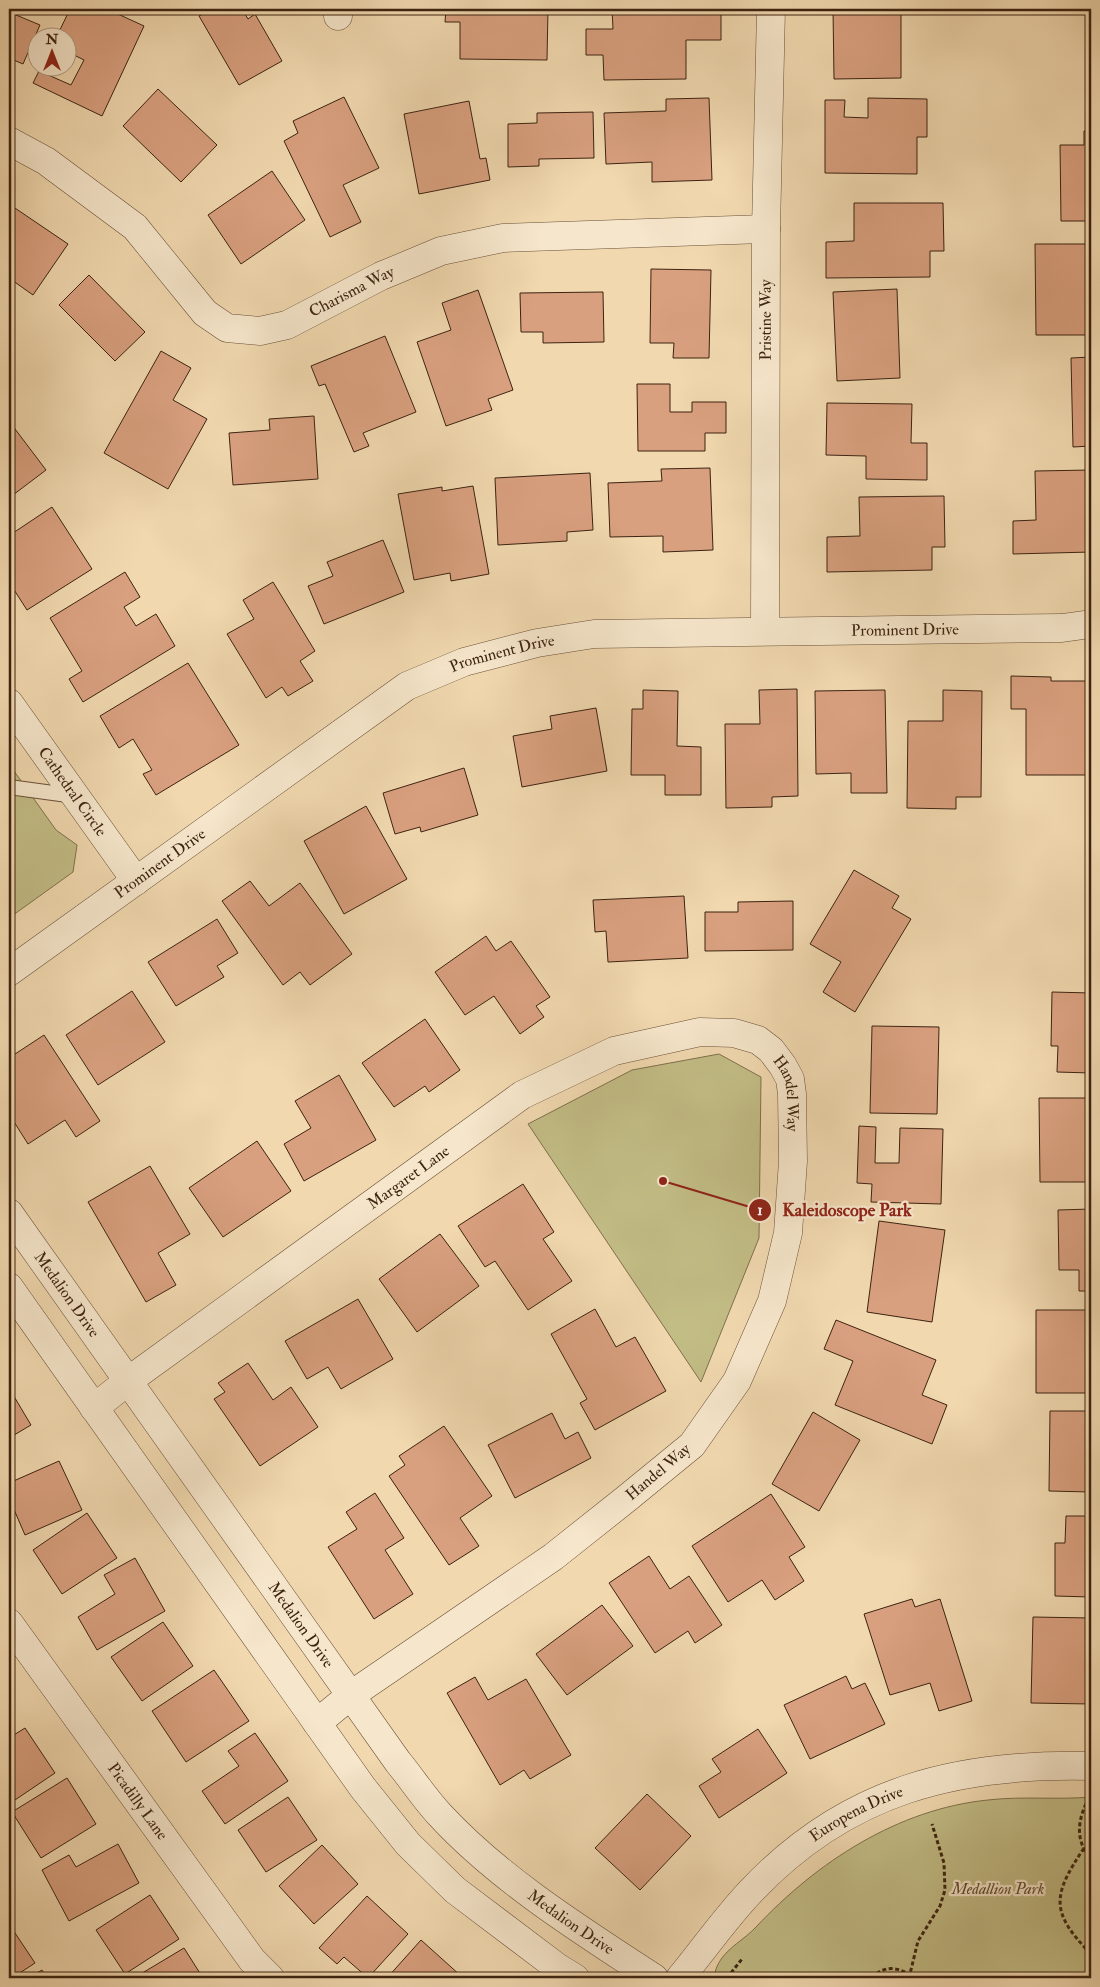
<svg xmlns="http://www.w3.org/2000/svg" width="1100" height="1987" font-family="'IM FELL Double Pica',serif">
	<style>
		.green { fill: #c2bc85; stroke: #7f704b }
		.building { fill: #d9a07f; stroke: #3c2311 }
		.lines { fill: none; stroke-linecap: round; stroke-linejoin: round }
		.lane-casing { stroke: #695038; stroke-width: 16 }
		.street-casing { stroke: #695038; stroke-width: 29 }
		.path { stroke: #3c2311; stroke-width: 3; stroke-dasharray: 4 2.5; stroke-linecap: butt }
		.lane { stroke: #f6e6cb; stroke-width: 14 }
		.street { stroke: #f6e6cb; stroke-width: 28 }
		.labels { text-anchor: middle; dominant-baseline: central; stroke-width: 4.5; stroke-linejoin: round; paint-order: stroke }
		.street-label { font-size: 16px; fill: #3c2311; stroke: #f6e6cb }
		.park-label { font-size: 16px; font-style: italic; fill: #5e492e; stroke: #f6e6cb }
		.leader { fill: none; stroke: #8f2418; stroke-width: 2 }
		.callout-dot { fill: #8f2418; stroke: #f6e6cb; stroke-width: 2 }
		.mark-label { font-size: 15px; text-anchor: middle; font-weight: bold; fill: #fff }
		.callout-label { font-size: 18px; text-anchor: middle; font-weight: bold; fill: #8f2418; stroke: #f6e6cb; stroke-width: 4.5; stroke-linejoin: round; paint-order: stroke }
	</style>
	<rect width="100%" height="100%" fill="#f1d8af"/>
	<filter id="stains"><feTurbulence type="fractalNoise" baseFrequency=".004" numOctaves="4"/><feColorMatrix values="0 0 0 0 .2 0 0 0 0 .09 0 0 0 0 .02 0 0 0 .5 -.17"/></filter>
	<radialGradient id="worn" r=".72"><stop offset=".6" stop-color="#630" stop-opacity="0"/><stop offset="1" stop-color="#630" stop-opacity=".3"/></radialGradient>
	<path class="green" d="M9 764 56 830 77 845 73 872 9 918Z
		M719 1054 761 1077 759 1238 701 1382 528 1124 632 1070Z
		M1091 1797V1978H714C717 1952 740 1944 756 1927 817 1862 898 1809 988 1800 1022 1796 1057 1800 1091 1797Z"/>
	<path class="building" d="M9 9H19L16 15 40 25 23 64 9 58Z
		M70 9H107L144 26 102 116 33 83 39 71 71 85 84 60 68 52V38H56Z
		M212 9H242L248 19 255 14 282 61 239 85 199 16Z
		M446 9H548L547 60 460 59V22H445Z
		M612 9H721V40H686V79L604 80 603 55H586V29H613Z
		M833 9H901V78L834 79Z
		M158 89 217 145 181 182 123 126Z
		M344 97 379 168 343 185 361 222 330 237 284 141 298 133 293 121Z
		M709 98 712 180 652 182V162L606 164 604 113 666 111V99Z
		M868 98 927 99V137H917V174L825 173V100H845L844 117 868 118Z
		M469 101 480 159 486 158 490 180 419 194 404 114Z
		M593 112 594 158 539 159V166L508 167V124L537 123V113Z
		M1084 131H1091V221H1061L1060 145H1084Z
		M272 171 305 220 241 264 208 215Z
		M854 203H943L944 251H930V277L826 278V242L854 241Z
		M9 204 68 244 33 295 9 278Z
		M1035 244H1091V335H1036Z
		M651 269 711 270 709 358H673L674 343H650Z
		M89 275 145 332 115 361 59 305Z
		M897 289 900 378 837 381 833 292Z
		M478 290 513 390 488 399 492 410 446 426 417 342 451 330 442 303Z
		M603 292 604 342 543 343V332H521L520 293Z
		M385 336 416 412 363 433 369 446 354 452 325 384 319 386 311 366Z
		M161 351 191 368 173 400 207 419 168 489 104 453Z
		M1091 357V446L1073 447 1071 358Z
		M637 384H670V412H692V402H726V433H705V451H638Z
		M827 403 912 404 911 443H927V480L866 479V456L826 455Z
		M314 416 318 479 233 485 229 433 270 430 269 419Z
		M9 421 46 470 9 498Z
		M710 468 713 550 663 552V536L610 537 608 483 662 481 661 469Z
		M1091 470V552L1013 554V521L1036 520 1035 471Z
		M590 473 593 530 567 532V541L498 545 495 478Z
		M473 486 489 574 451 581 450 573 414 580 398 494 442 487V491Z
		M944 496 945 547H932V570L827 572V537L860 536 859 497Z
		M52 507 92 569 27 610 9 582V527L13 533Z
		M383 540 404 592 324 624 308 586 333 576 327 562Z
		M125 572 140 597 124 607 136 626 156 614 175 646 83 702 69 679 82 671 50 618Z
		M273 582 315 651 300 661 313 681 288 696 282 687 266 698 227 634 254 619 243 600Z
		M188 663 239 745 156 795 143 774 152 770 133 739 119 748 100 716Z
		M1011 676 1051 677V681H1091V775H1026V709H1011Z
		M797 689 798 796 772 797V807L726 808 725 724H760L759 690Z
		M643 690 678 691 677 746 701 747V795H665V775H631L632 709H643Z
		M885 690 887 793H851V773L816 774 815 691Z
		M943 690 982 691 981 797H956V809L907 808 908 721H943Z
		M596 708 607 771 522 787 513 736 552 729 550 716Z
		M464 768 478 815 421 832 420 827 395 834 383 793Z
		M366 806 407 879 344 914 304 841Z
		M854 870 899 896 892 908 911 919 855 1012 823 992 841 962 810 944Z
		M250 881 269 906 300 883 352 954 310 985 300 972 283 985 222 901Z
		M684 896 688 958 608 962 606 931 595 932 593 900Z
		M793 901V950L705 951V912H738V902Z
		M217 919 238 953 217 966 224 977 176 1006 148 962Z
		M486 936 496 951 511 941 550 997 536 1006 544 1017 520 1034 494 996 465 1015 435 972Z
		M132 991 165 1042 98 1085 66 1035Z
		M1052 992 1091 993V1073L1057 1072 1058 1046H1051Z
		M425 1019 460 1070 429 1092 425 1086 394 1107 362 1063Z
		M872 1026 939 1027 937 1114 870 1113Z
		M44 1035 100 1121 76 1137 65 1120 28 1144 9 1114V1058Z
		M339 1075 376 1140 304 1181 284 1144 311 1128 295 1101Z
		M1039 1098H1091V1182H1040Z
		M859 1126 876 1127 875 1163H899L900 1128 943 1129 941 1204 871 1202 872 1184 857 1183Z
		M257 1141 291 1191 223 1237 189 1188Z
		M150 1166 190 1234 158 1253 176 1285 146 1302 88 1202Z
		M523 1184 554 1232 543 1239 572 1281 528 1310 495 1261 485 1267 458 1226Z
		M1091 1209V1291H1079V1270H1059L1058 1210Z
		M879 1221 945 1230 932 1322 867 1312Z
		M440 1234 479 1286 417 1332 379 1279Z
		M358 1299 393 1359 341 1389 328 1367 307 1379 285 1341Z
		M595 1309 616 1347 635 1337 666 1391 595 1430 580 1403 587 1399 551 1334Z
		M1036 1310H1091V1393H1036Z
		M836 1320 936 1360 922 1395 947 1405 932 1444 835 1405 853 1361 824 1349Z
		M248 1363 273 1400 291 1387 318 1427 260 1466 214 1399 225 1392 218 1383Z
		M9 1388 31 1425 9 1438Z
		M1050 1411H1091V1492L1049 1491Z
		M813 1412 860 1440 819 1511 772 1484Z
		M552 1413 565 1439 578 1432 591 1458 515 1498 488 1445Z
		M444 1426 492 1496 460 1518 479 1546 449 1565 389 1476 405 1465 399 1456Z
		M59 1461 82 1510 25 1535 9 1498V1483Z
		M375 1493 404 1538 385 1550 413 1594 374 1619 328 1547 357 1529 346 1512Z
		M771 1494 805 1547 789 1557 804 1581 775 1600 762 1580 728 1602 692 1546Z
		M87 1513 117 1558 62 1594 33 1550Z
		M1066 1516H1091V1597L1055 1596V1543H1065Z
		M649 1556 670 1589 689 1576 722 1625 695 1643 688 1631 655 1653 609 1583Z
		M135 1558 165 1611 97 1650 78 1617 115 1594 104 1575Z
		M912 1599 915 1607 940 1599 972 1701 939 1711 930 1683 890 1695 864 1614Z
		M602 1605 633 1646 567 1695 536 1654Z
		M1033 1617 1091 1618V1704L1031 1703Z
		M163 1622 193 1666 142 1701 111 1657Z
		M214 1670 249 1721 186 1762 152 1711Z
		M846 1676 852 1689 865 1683 885 1724 810 1759 784 1705Z
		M475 1677 488 1700 526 1679 571 1755 530 1779 524 1770 500 1785 447 1693Z
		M25 1728 55 1773 9 1804V1738Z
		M758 1729 787 1773 719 1818 699 1786 721 1772 712 1759Z
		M255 1733 288 1781 225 1824 202 1791 239 1766 228 1751Z
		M67 1778 96 1824 41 1858 12 1812Z
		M647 1794 691 1836 640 1890 595 1848Z
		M288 1797 317 1840 266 1872 238 1830Z
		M118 1844 139 1883 69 1921 42 1870 69 1855 76 1867Z
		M322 1845 358 1884 314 1924 279 1886Z
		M150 1895 179 1939 125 1974 96 1930Z
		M367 1896 408 1934 368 1978 344 1957 337 1964 319 1948Z
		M9 1924 35 1963 12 1978H9Z
		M421 1940 461 1976 459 1978H387Z
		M184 1948 203 1978H134Z
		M42 1970 47 1978H28Z"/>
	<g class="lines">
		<g class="lane-casing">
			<path id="lane" d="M9 787 75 796"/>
		</g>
		<g class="street-casing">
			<g id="street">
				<path d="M338 16V9"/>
				<path id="s1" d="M9 141 46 161 135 227 205 313 227 328 260 331 287 325 381 276 441 251 503 238 766 229"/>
				<path id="s2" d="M765 631 766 229 771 9"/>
				<path id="s3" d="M9 703 136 881"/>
				<path id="s4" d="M9 972 407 686 464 662 537 643 594 634 1062 628 1091 624"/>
				<path id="s5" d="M9 1213 398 1762C412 1779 425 1799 440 1815 499 1879 582 1931 654 1978"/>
				<path d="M9 1287 363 1788 408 1844 455 1890 557 1967 575 1978"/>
				<path id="s6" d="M94 1408 128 1381 522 1095 614 1051 700 1032 734 1033 758 1040 771 1050 783 1066 790 1079 792 1094 793 1161 788 1233 772 1301 737 1381 692 1445 626 1499 553 1557 351 1695 317 1723"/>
				<path id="s7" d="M9 1623 252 1960 270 1978"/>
				<path id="s8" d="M680 1978C704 1949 726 1917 752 1890 847 1790 956 1763 1091 1766"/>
			</g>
		</g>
		<path class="path" d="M1089 1798C1078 1818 1074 1840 1091 1859
			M1084 1848C1052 1896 1050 1912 1091 1954
			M727 1978 742 1959
			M872 1978C883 1966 896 1966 910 1975
			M909 1978 918 1941 940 1906 945 1890 944 1863 932 1824"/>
		<use href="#lane" class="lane"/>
		<use href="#street" class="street"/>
	</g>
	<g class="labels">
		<g class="street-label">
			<text stroke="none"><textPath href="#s1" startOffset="424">Charisma Way</textPath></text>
			<text stroke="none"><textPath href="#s2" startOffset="311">Pristine Way</textPath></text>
			<text stroke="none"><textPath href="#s4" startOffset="996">Prominent Drive</textPath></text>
			<text stroke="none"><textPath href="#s4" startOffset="591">Prominent Drive</textPath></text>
			<text stroke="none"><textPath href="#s3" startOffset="109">Cathedral Circle</textPath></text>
			<text stroke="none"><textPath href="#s4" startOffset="186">Prominent Drive</textPath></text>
			<text stroke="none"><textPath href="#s6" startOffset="844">Handel Way</textPath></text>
			<text stroke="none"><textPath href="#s6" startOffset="390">Margaret Lane</textPath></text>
			<text stroke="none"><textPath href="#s5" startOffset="100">Medalion Drive</textPath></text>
			<text transform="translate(658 1472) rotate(-40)">Handel Way</text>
			<text stroke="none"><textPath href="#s5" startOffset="505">Medalion Drive</textPath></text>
			<text stroke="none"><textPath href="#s7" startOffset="220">Picadilly Lane</textPath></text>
			<text stroke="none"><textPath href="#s8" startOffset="244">Europena Drive</textPath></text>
			<text stroke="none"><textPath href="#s5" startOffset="910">Medalion Drive</textPath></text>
		</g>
		<g class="park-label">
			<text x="998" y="1889">Medallion Park</text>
		</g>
	</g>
	<path class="leader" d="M663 1181L760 1210"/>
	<g class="callout-dot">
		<circle cx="663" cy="1181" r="5"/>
		<circle cx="760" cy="1210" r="12"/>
	</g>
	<g class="mark-label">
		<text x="760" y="1215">1</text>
	</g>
	<g class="callout-label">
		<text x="847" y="1216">Kaleidoscope Park</text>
	</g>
	<rect width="1100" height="1987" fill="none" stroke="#f1d8af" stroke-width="30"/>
	<rect x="10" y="10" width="1080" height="1967" fill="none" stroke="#3c2311" stroke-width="2.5"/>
	<rect x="15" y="15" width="1070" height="1957" fill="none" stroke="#3c2311"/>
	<g transform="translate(52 52)"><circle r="24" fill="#f6e6cb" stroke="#ac9881"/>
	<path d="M0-4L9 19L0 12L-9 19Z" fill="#8f2418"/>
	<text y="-8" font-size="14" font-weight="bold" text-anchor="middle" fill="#3c2311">N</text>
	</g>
	<rect width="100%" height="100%" filter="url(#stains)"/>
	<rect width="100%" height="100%" fill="url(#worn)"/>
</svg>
